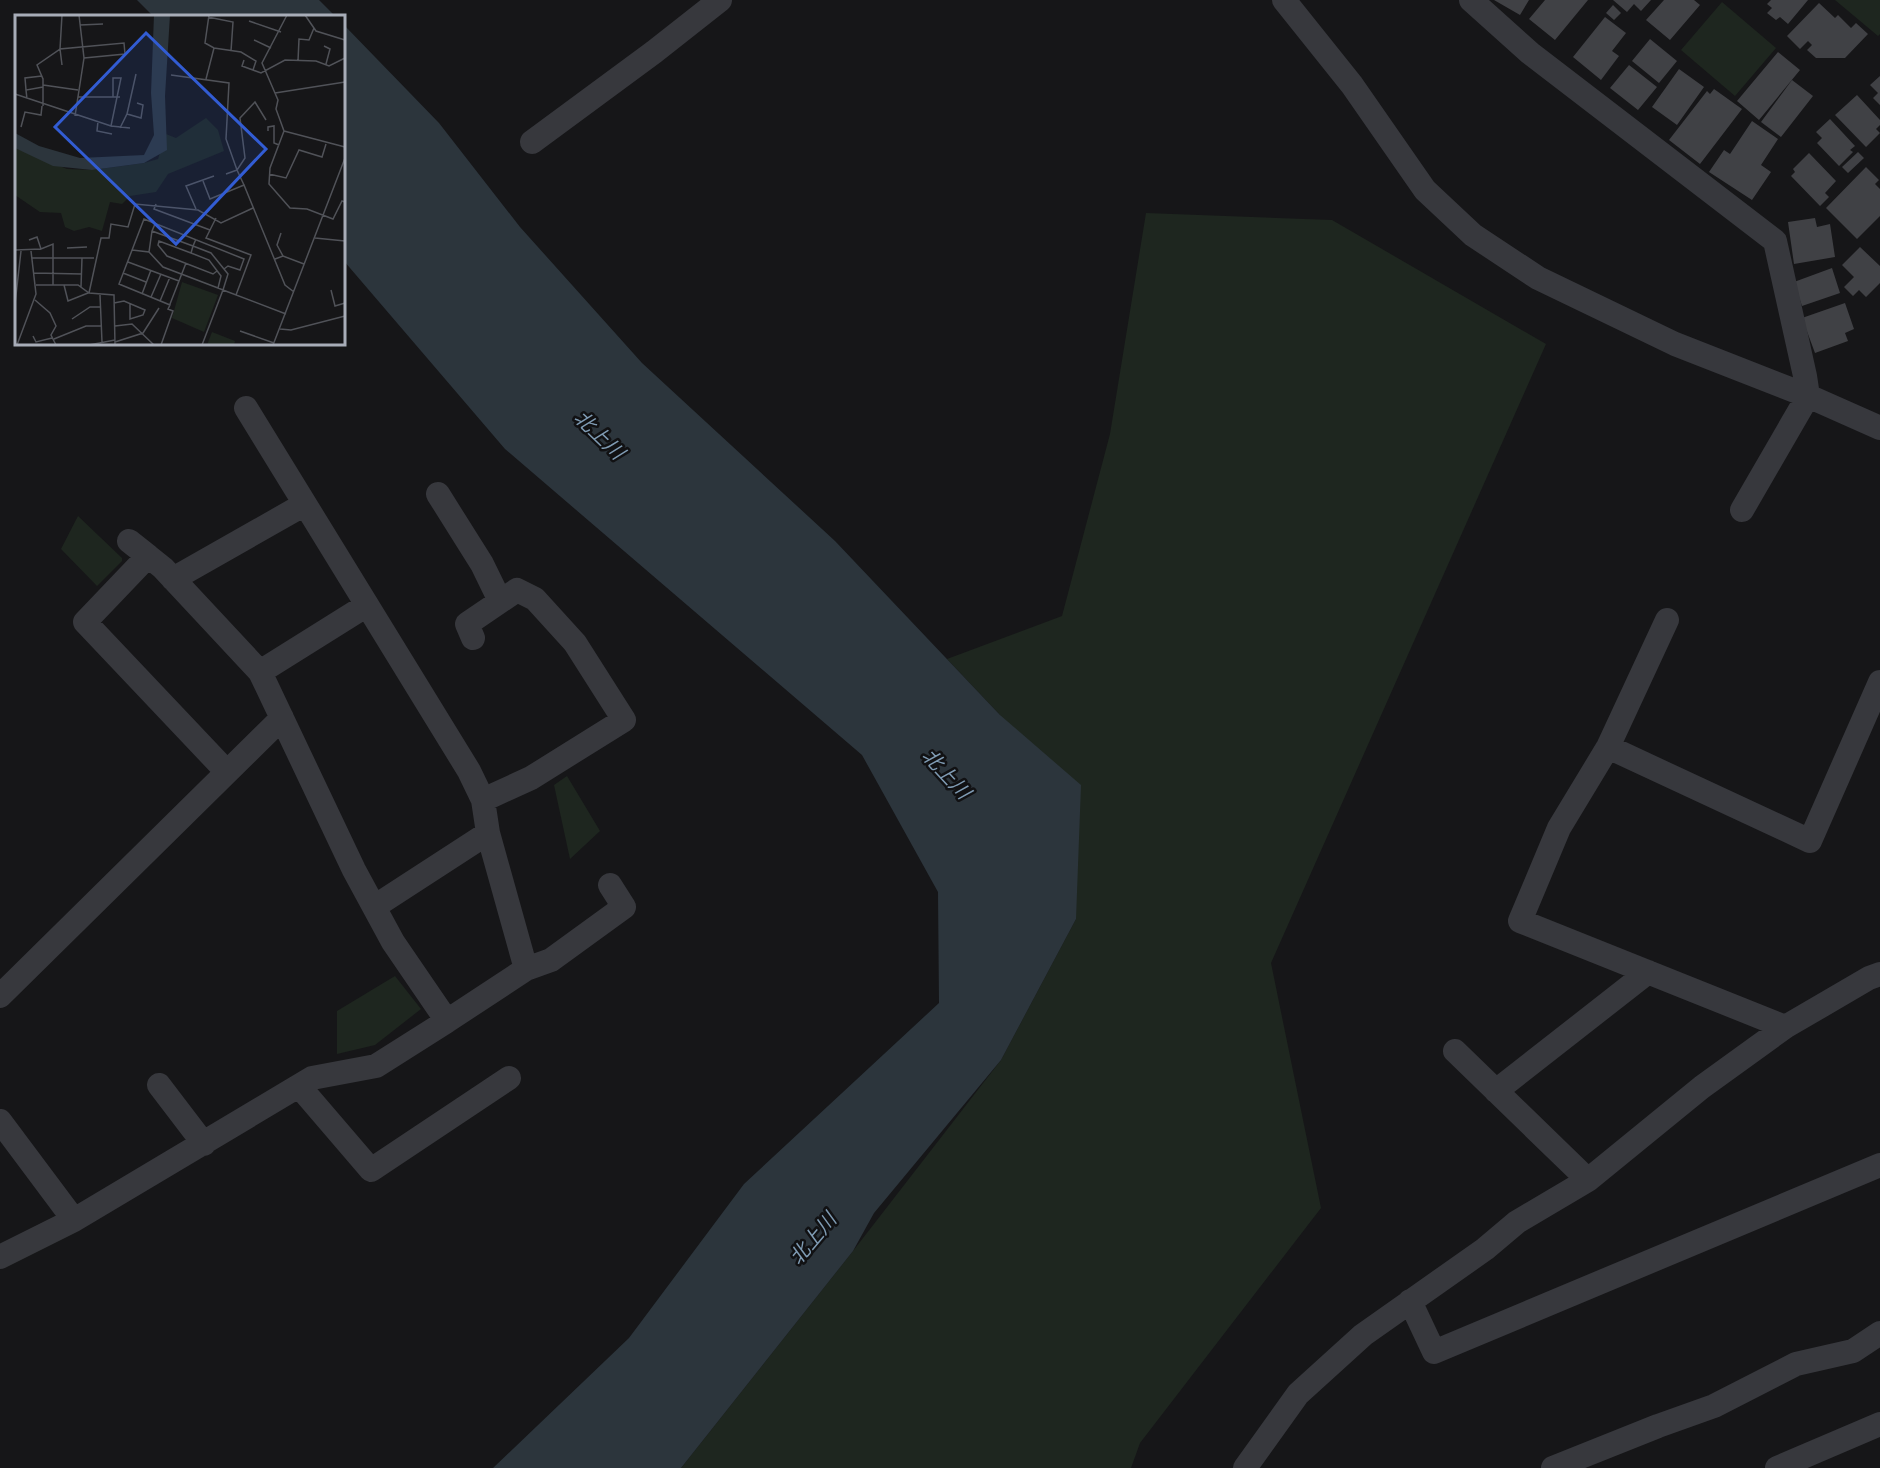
<svg xmlns="http://www.w3.org/2000/svg" width="1880" height="1468" font-family="Barlow,'Noto Sans JP',sans-serif">
	<style>
		.green { fill: #1e261f }
		.water { fill: #2c353c }
		.building { fill: #404145 }
		.lines { fill: none; stroke-linecap: round; stroke-linejoin: round }
		.minor { stroke: #37383d; stroke-width: 24 }
		.labels { text-anchor: middle; dominant-baseline: central; stroke-width: 5; stroke-linejoin: round; paint-order: stroke }
		.water-label { font-size: 20px; font-style: italic; fill: #7f9bb3; stroke: #111113 }
		.inset-road { fill: none; stroke: #505258; stroke-width: 1.5 }
		.view { fill: #325cd3; fill-opacity: 0.15; stroke: #325cd3; stroke-width: 3 }
		.inset-edge { fill: none; stroke: #a8adb8; stroke-width: 3 }
	</style>
	<rect width="100%" height="100%" fill="#161618"/>
	<path class="green" d="M1835 0H1880V34L1878 36Z
		M1722 2 1776 48 1735 96 1681 50Z
		M1146 213 1332 220 1546 344 1271 963 1321 1208 1140 1443 1131 1468H681L853 1251 1001 1060 1076 919 1000 715 947 659 1062 616 1110 434Z
		M78 516 122 558V561L97 586 61 549Z
		M567 776 600 831 570 859 554 785Z
		M395 976 421 1009 375 1045 337 1054V1011Z"/>
	<path class="water" d="M137 0H319L335 16H153Z
		M344 25 439 123 520 227 642 363 835 541 1000 715 1081 785 1076 919 1001 1060 874 1213 853 1251 681 1468H493L629 1338 744 1184 939 1003 938 892 862 755 505 449 344 261Z"/>
	<path class="building" d="M1494 0H1529L1520 15Z
		M1545 0H1588L1555 40 1529 19Z
		M1613 0H1651L1641 11 1634 4 1627 12Z
		M1664 0H1694L1700 5 1670 40 1646 20Z
		M1771 0H1808L1788 24 1780 17 1776 20 1767 13 1772 8 1767 4Z
		M1819 3 1835 18 1838 15 1851 28 1856 23 1868 34 1845 58H1816L1807 50 1812 45 1808 41 1800 49 1787 36Z
		M1613 5 1621 13 1614 20 1606 13Z
		M1605 17 1626 33 1612 51 1619 56 1601 80 1573 57Z
		M1650 39 1677 61 1659 83 1632 61Z
		M1778 52 1800 70 1759 120 1737 101Z
		M1629 65 1657 87 1638 110 1610 88Z
		M1679 69 1704 87 1677 125 1652 107Z
		M1880 76V105L1873 98 1878 93 1870 85Z
		M1792 80 1813 96 1781 137 1761 122Z
		M1714 89 1742 109 1700 164 1669 140 1707 91 1710 94Z
		M1857 95 1880 120V125L1876 129 1880 133 1866 147 1835 115Z
		M1830 119 1855 146 1850 150 1853 152 1839 166 1817 143 1822 138 1816 132Z
		M1752 121 1778 139 1761 165 1771 172 1752 200 1709 172 1724 150 1730 154Z
		M1858 152 1864 158 1848 173 1842 167Z
		M1809 153 1836 181 1825 193 1829 197 1820 206 1791 176 1795 172 1793 169Z
		M1866 167 1879 180 1875 184 1880 189V216L1857 239 1826 208Z
		M1815 218 1817 227 1830 224 1835 257 1794 264 1788 222Z
		M1860 247 1880 266V283L1866 297 1859 290 1853 296 1844 287 1854 277 1842 265Z
		M1832 268 1840 293 1802 306 1794 282Z
		M1845 303 1854 329 1845 333 1848 341 1815 353 1802 318Z"/>
	<g class="lines">
		<path class="minor" d="M1284 0 1352 85 1425 190 1473 235 1538 278 1675 344 1808 396 1742 510
			M1471 0 1530 53 1775 241 1805 376 1808 396 1880 428
			M532 142 654 52 720 0
			M246 408 469 771 483 800
			M438 494 482 564 500 601
			M129 541 148 556
			M173 579 305 504
			M1667 620 1608 747 1559 828 1520 921 1785 1027
			M473 638 467 624 517 590 535 599 575 643 624 720 531 778 483 800 488 833 526 969
			M260 672 367 605
			M1608 747 1810 841 1880 682
			M374 907 488 833
			M0 996 282 718
			M447 1021 526 969 551 960 624 907 610 885
			M1455 1051 1588 1180
			M159 1085 204 1144
			M299 1086 371 1170 509 1078
			M1496 1091 1648 972
			M0 1121 74 1220
			M0 1257 74 1220 312 1078 376 1066 447 1021 393 942 354 870 260 672 163 568 148 556 85 622 227 772
			M1410 1301 1434 1352 1880 1165
			M1245 1468 1298 1394 1363 1335 1485 1249 1517 1222 1588 1180 1702 1087 1785 1027 1869 978 1880 974
			M1553 1468 1658 1426 1714 1406 1796 1364 1853 1351 1880 1333
			M1777 1468 1880 1424"/>
	</g>
	<g class="labels">
		<g class="water-label">
			<text transform="translate(600 434) rotate(44)">北上川</text>
			<text transform="translate(947 773) rotate(47)">北上川</text>
			<text transform="translate(812 1238) rotate(-50)">北上川</text>
		</g>
	</g>
	<g transform="translate(15 15)">
		<rect width="330" height="330" fill="#161618"/>
		<path d="M191 103 203 115 209 136 153 159 141 177 115 181 107 189 95 187 87 216 74 212 59 216 50 212 46 198 25 197 0 180V133L52 154 77 155 129 148 143 144 151 119 161 123ZM167 267 203 280 189 317 157 303ZM197 317 220 326 219 330H192Z" fill="#1e261f"/>
		<path d="M139 0H155L150 81 152 135 129 148 77 155 38 151 0 133V118L24 131 65 143 129 140 139 120 136 78Z" fill="#2c353c"/>
		<path class="inset-road" d="M194 0 190 28 199 33 226 37 241 46 238 55M272 0 247 48 263 85 261 94 269 116 255 153 254 169 275 193 292 194 318 204 327 186 330 187M290 0 301 16 330 25M193 2 218 7 216 36M234 6 266 17M65 10 88 9M239 25 256 33M309 31 315 34 311 49M229 45 227 51 246 58 270 45 301 46 314 51 330 43M283 46 284 24 294 25 299 13M47 50 45 34 109 28 110 39 69 43M156 60 214 68 211 124 222 155 211 159M191 64 199 33M28 70 63 75M11 75 10 63 27 61M260 78 330 67M0 79 96 111 106 63H98V82M63 82H105M12 84 11 75 28 72M28 91V64L22 50 45 34 47 0M112 99 121 59M60 101 69 43 64 0M83 106 82 116 97 119M96 111 115 113M6 112 10 97 26 100 27 91M105 113 112 99 126 103 128 90 122 88M253 116V112L259 111V128L264 130M269 116 330 132M254 159 271 163 284 135 307 142 311 129M188 166 195 184 229 170 270 270 279 277M229 170 222 155 230 143 225 103 240 87 251 105M141 189 139 194 195 215M181 194 171 171 199 161M201 203 191 223 236 240 221 280M140 209 137 216 178 231 181 224M266 218 262 230 268 241M300 223 330 226M14 225 22 222 26 234 38 229V270M178 231 196 238 213 259 208 275 203 273 206 261 194 245 176 238ZM52 233 72 232M0 235 26 234M117 235 134 237 148 252 203 273M134 237 137 216M176 238 144 226 143 230 152 241 198 259 202 256M17 243H79M260 244 268 241 289 249M113 247 164 266M19 258 67 259M108 258 131 267M21 270H63L74 278 99 280 100 330M49 270 53 286 73 278M66 272 67 243M316 275 320 291 330 288M74 278 86 223H94L96 209 113 212 120 189 183 195 206 208 238 193M127 279 136 255M85 280 87 327M136 282 146 259M20 285 35 298 41 311 36 320 41 330M145 286 155 262M99 288 109 286 130 295 128 300 115 304V289M0 289 6 236M155 289 171 248M57 304 75 292H85M100 311 117 309 139 330M265 314 276 315 330 301M225 316 259 328M18 321 21 327 37 323M39 324 71 311H86M100 327 128 318 144 293M2 330 21 279 16 236M74 330 100 325M146 330 158 296 153 294 155 290 104 269 129 204 229 244 225 255 213 251 209 254M187 330 208 275 271 299M258 330 330 143"/>
		<path class="view" d="M131 18 251 134 161 229 40 112Z"/>
		<rect width="330" height="330" class="inset-edge"/>
	</g>
</svg>
